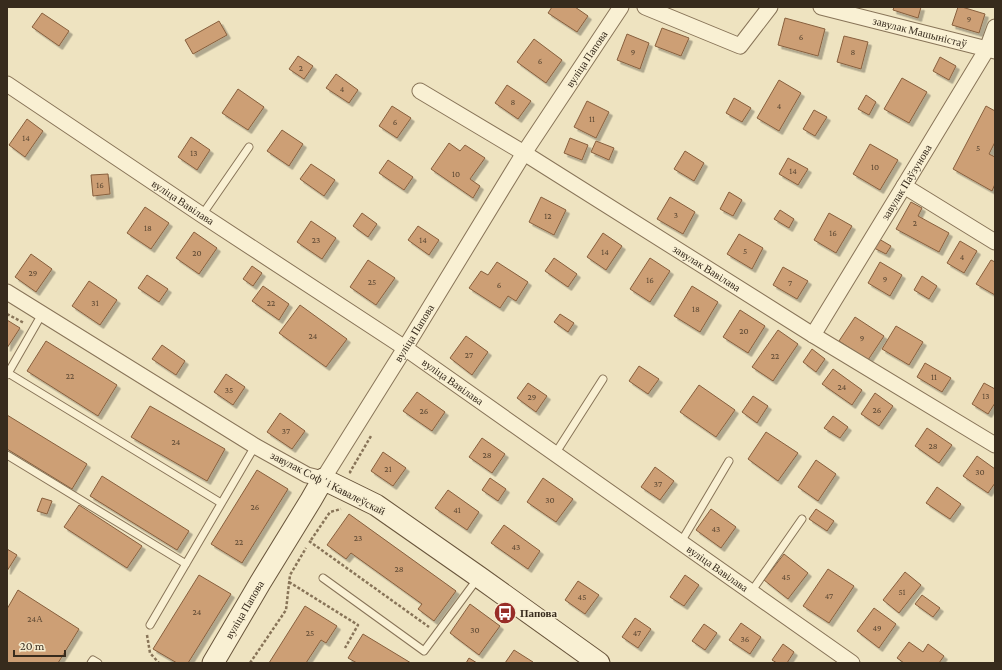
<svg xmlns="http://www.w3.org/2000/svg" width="1002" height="670" font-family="'Crimson Pro',serif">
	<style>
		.building { fill: #cd9f75; stroke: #875f3d; filter: url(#shadow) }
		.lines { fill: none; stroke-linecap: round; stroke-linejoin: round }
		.lane-casing { stroke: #887458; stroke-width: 9 }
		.street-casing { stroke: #887458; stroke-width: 17 }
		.secondary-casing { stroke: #69553b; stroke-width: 23 }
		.path { stroke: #887458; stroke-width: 2.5; stroke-dasharray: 3 2; stroke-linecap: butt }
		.lane { stroke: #f9f0d3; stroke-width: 7 }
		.street { stroke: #f9f0d3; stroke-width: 15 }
		.secondary { stroke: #f9f0d3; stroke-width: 21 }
		.labels { text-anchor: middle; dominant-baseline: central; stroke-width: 3; stroke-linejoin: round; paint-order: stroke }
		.number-label { font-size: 9px; fill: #5c4833 }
		.street-label { font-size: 11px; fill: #372b1d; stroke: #f6edd0 }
		.poi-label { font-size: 11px; font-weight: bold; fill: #372b1d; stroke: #f6edd0; text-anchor: start }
	</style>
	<defs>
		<filter id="shadow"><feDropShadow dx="3.5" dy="3.5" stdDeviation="0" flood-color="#0004"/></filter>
	</defs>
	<rect width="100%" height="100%" fill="#eee3c0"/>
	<path class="building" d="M552 7H575L588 16 577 32 548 13Z
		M894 7H921L918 18 893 10Z
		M958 7H962L985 14 979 33 952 25Z
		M42 13 69 31 59 46 32 27Z
		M785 18 825 29 818 56 778 45Z
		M219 21 227 35 193 54 185 40Z
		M662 28 689 38 681 56 655 46Z
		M627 34 649 43 640 69 617 60Z
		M844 36 868 42 861 69 837 62Z
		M534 39 562 60 546 83 517 62Z
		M298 56 313 66 304 79 289 69Z
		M940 57 956 66 949 80 933 71Z
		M336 74 358 90 349 103 326 88Z
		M902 78 927 92 909 123 884 109Z
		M779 80 801 93 779 131 757 118Z
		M507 85 531 101 518 119 495 103Z
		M238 89 264 107 248 130 222 113Z
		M866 95 876 102 869 115 858 109Z
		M734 98 751 108 742 122 726 113Z
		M587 101 609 112 596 138 574 127Z
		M392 106 411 118 397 138 379 126Z
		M986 106 995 111V142L989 154 995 157V184L992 191 953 169Z
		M814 110 827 117 815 136 803 129Z
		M27 119 43 131 25 157 9 145Z
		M282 130 303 144 289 166 267 151Z
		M191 137 210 150 197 170 178 157Z
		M570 138 588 145 582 160 564 153Z
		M596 141 614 148 609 160 591 152Z
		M449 143 460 151 465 145 485 158 470 179 480 186 473 198 431 169Z
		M870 144 898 160 880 190 853 174Z
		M685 151 704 163 694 181 674 169Z
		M788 158 808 169 798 185 779 174Z
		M388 160 413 177 404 190 379 173Z
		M311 164 335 180 324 196 300 179Z
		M108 174 110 194 93 196 91 175Z
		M729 192 742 200 733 216 720 209Z
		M541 197 566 210 554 235 529 222Z
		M670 197 695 212 683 234 657 219Z
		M911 202 922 208 918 216 949 233 939 252 896 229Z
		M145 207 169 223 151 249 127 233Z
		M780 210 794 219 789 228 774 219Z
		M362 213 377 224 368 237 353 226Z
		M829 213 852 226 836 253 814 240Z
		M311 221 336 238 322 259 297 242Z
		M418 226 439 240 429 255 408 240Z
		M194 232 217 248 199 274 176 258Z
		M603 233 622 246 606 270 587 257Z
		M739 234 763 248 752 269 727 254Z
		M879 239 891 246 886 254 874 248Z
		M960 241 977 251 964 273 947 263Z
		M31 254 52 269 36 292 15 277Z
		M554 258 577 274 568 287 545 271Z
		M650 258 670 271 650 302 630 289Z
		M368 260 395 278 376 305 350 287Z
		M991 260 995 262V295L976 284Z
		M497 262 528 282 516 301 508 296 500 308 469 288 481 271 488 275Z
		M880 262 902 275 890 296 868 283Z
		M252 266 262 273 253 286 243 279Z
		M783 267 808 281 797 299 773 285Z
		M147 275 168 289 159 302 138 288Z
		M922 276 937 286 929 299 914 290Z
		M89 281 117 300 100 325 72 306Z
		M263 286 289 304 279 320 252 301Z
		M692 286 718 302 700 332 674 316Z
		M300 305 347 339 326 367 279 333Z
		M740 310 765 326 748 353 723 337Z
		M560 314 574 323 568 332 554 322Z
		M855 317 884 336 868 360 839 341Z
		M7 320 20 328 7 348Z
		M896 326 923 342 909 365 882 349Z
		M778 330 798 344 773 381 752 367Z
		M466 336 488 352 472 375 450 358Z
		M46 341 117 385 98 416 27 371Z
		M162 345 185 361 176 375 152 359Z
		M812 349 825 359 816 372 803 362Z
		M925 363 951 378 942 392 917 377Z
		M639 366 659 379 648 394 629 381Z
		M833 369 862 390 852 405 822 384Z
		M226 374 245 387 233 405 214 392Z
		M528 383 547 396 536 412 517 398Z
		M984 383 995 389V403L988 414 972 404Z
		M699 385 735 410 716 437 680 412Z
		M417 392 445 412 432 431 403 411Z
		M875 393 893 406 879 426 861 414Z
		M753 396 768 406 757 423 742 412Z
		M150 406 225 449 207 481 131 437Z
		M280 413 305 431 292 449 267 432Z
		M7 415 87 464 72 489 7 449Z
		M833 416 848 427 840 438 824 428Z
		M927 428 952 445 939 463 915 446Z
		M766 432 798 453 778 481 748 459Z
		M482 438 505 454 492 473 469 457Z
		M383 452 406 468 393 486 371 471Z
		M977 456 995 469V483L988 493 963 476Z
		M816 460 836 474 818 501 798 487Z
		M655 467 674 481 660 500 641 487Z
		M257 470 288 489 242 563 211 544Z
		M102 476 189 531 177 550 90 496Z
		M490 478 506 489 498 501 482 490Z
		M543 478 573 499 556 522 527 502Z
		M937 487 961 504 950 519 926 503Z
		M448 490 479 512 467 530 435 508Z
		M42 498 52 501 47 514 37 511Z
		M79 505 142 546 127 568 64 527Z
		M711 509 736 527 721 548 696 530Z
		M816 509 834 521 827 531 809 519Z
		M349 514 456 591 434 621 418 609 422 604 351 553 346 559 327 545Z
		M504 525 540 551 528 569 491 543Z
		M7 549 17 555 7 571Z
		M784 554 808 573 788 599 764 580Z
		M828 569 854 586 829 623 803 606Z
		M905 572 921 585 899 613 883 600Z
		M199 575 231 594 188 663H177L153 649Z
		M685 575 699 585 684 606 670 597Z
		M578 581 599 595 585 614 565 600Z
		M18 590 79 629 58 663H7V609Z
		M922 595 940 608 933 617 915 604Z
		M470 604 500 626 479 655 450 633Z
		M305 606 337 626 326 643 321 640 306 663H269Z
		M874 608 896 624 879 648 857 631Z
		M635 618 651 629 638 648 622 637Z
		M741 623 761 637 750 654 729 640Z
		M704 624 717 633 705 650 692 641Z
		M363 634 411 663H357L348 658Z
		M909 642 923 652 928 644 944 656 939 663H904L897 658Z
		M783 644 794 652 787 663H777L772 660Z
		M514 650 533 662 532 663H505Z
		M469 658 477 663H466Z"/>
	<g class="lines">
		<g class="lane-casing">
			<path id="lane" d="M202 215 249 147
				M8 373 221 503
				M7 375 42 314
				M555 454 603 379
				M7 455 186 564
				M681 542 729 461
				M323 578 424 651 478 578
				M751 592 802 519
				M150 625 255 446
				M91 663 93 660 98 663"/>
		</g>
		<g class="street-casing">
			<g id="street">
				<path d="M645 7 740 46 770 7"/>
				<path id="s1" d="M821 7 995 51"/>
				<path id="s2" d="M7 84 202 215 405 348 852 663"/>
				<path id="s3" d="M420 91 524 153 813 335 995 445"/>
				<path d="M904 186 995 242"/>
				<path id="s4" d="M7 292 255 446 307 475 323 479 405 348 524 153 621 7"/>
				<path id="s5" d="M813 335 904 186 987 49 995 27"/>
			</g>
		</g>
		<g class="secondary-casing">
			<g id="secondary">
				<path id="s6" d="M213 663 260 583 311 500 323 479 376 505 479 577 599 663"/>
			</g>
		</g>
		<path class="path" d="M7 314 24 323
			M351 473 350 472 371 436
			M311 540 330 512 341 509
			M309 541 429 627
			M289 582 358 625 345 648
			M147 635 150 653 159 663
			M250 663 286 610 290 575 306 548"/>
		<use href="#lane" class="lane"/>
		<use href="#street" class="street"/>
		<use href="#secondary" class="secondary"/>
	</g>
	<defs>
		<g id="bus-disc" transform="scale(1.15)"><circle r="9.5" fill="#982d27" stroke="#f6edd0"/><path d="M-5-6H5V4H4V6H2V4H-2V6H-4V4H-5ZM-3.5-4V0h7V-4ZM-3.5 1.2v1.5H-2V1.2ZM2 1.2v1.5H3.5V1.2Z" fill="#fff"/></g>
	</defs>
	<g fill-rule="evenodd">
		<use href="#bus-disc" x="505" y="613"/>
	</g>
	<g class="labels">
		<g class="number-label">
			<text x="969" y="19">9</text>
			<text x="801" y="37">6</text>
			<text x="633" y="52">9</text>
			<text x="853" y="52">8</text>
			<text x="540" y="61">6</text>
			<text x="301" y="68">2</text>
			<text x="342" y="89">4</text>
			<text x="513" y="102">8</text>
			<text x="779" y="106">4</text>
			<text x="592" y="119">11</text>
			<text x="395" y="122">6</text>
			<text x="26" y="138">14</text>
			<text x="978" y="148">5</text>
			<text x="194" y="153">13</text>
			<text x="875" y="167">10</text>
			<text x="793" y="171">14</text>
			<text x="456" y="174">10</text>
			<text x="100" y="185">16</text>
			<text x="676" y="215">3</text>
			<text x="548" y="216">12</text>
			<text x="915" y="223">2</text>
			<text x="148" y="228">18</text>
			<text x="833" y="233">16</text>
			<text x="316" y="240">23</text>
			<text x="423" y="240">14</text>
			<text x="745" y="251">5</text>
			<text x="605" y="252">14</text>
			<text x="197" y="253">20</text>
			<text x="962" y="257">4</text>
			<text x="33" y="273">29</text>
			<text x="885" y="279">9</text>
			<text x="650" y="280">16</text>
			<text x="372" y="282">25</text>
			<text x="790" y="283">7</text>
			<text x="499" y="285">6</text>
			<text x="95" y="303">31</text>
			<text x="271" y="303">22</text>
			<text x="696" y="309">18</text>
			<text x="744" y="331">20</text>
			<text x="313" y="336">24</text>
			<text x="862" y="338">9</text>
			<text x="469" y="355">27</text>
			<text x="775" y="356">22</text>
			<text x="70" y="376">22</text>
			<text x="934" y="377">11</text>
			<text x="842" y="387">24</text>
			<text x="229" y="390">35</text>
			<text x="986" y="396">13</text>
			<text x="532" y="397">29</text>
			<text x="877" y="410">26</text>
			<text x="424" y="411">26</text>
			<text x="286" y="431">37</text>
			<text x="176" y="442">24</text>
			<text x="933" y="446">28</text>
			<text x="487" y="455">28</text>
			<text x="388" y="469">21</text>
			<text x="980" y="472">30</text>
			<text x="658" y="484">37</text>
			<text x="550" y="500">30</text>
			<text x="255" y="507">26</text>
			<text x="457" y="510">41</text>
			<text x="716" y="529">43</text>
			<text x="358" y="538">23</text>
			<text x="239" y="542">22</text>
			<text x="516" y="547">43</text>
			<text x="399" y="569">28</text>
			<text x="786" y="577">45</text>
			<text x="902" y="592">51</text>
			<text x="829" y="596">47</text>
			<text x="582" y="597">45</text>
			<text x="197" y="612">24</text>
			<text x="35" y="619">24А</text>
			<text x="877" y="628">49</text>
			<text x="475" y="630">30</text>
			<text x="310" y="633">25</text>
			<text x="637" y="633">47</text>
			<text x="745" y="639">36</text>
		</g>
		<g class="street-label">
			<text stroke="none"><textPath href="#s1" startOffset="102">завулак Машыністаў</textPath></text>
			<text stroke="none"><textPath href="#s4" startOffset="864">вуліца Папова</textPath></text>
			<text stroke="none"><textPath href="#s5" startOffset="179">завулак Паўзунова</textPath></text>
			<text stroke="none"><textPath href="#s2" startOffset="212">вуліца Вавілава</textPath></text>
			<text stroke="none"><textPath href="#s3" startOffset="337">завулак Вавілава</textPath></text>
			<text stroke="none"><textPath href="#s4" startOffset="540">вуліца Папова</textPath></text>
			<text stroke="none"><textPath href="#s2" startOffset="536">вуліца Вавілава</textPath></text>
			<text transform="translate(328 483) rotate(27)">завулак Софʼі Кавалеўскай</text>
			<text stroke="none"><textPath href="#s2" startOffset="860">вуліца Вавілава</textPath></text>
			<text stroke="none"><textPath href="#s6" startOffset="62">вуліца Папова</textPath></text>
		</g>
		<g class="poi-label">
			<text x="520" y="613">Папова</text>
		</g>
	</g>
	<rect width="1002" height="670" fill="none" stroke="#372b1d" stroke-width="16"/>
	<path d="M14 650v6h51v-6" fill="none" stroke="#372b1d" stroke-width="2"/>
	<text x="20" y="650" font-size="12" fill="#372b1d" stroke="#f6edd0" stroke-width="3" paint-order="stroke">20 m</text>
</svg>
